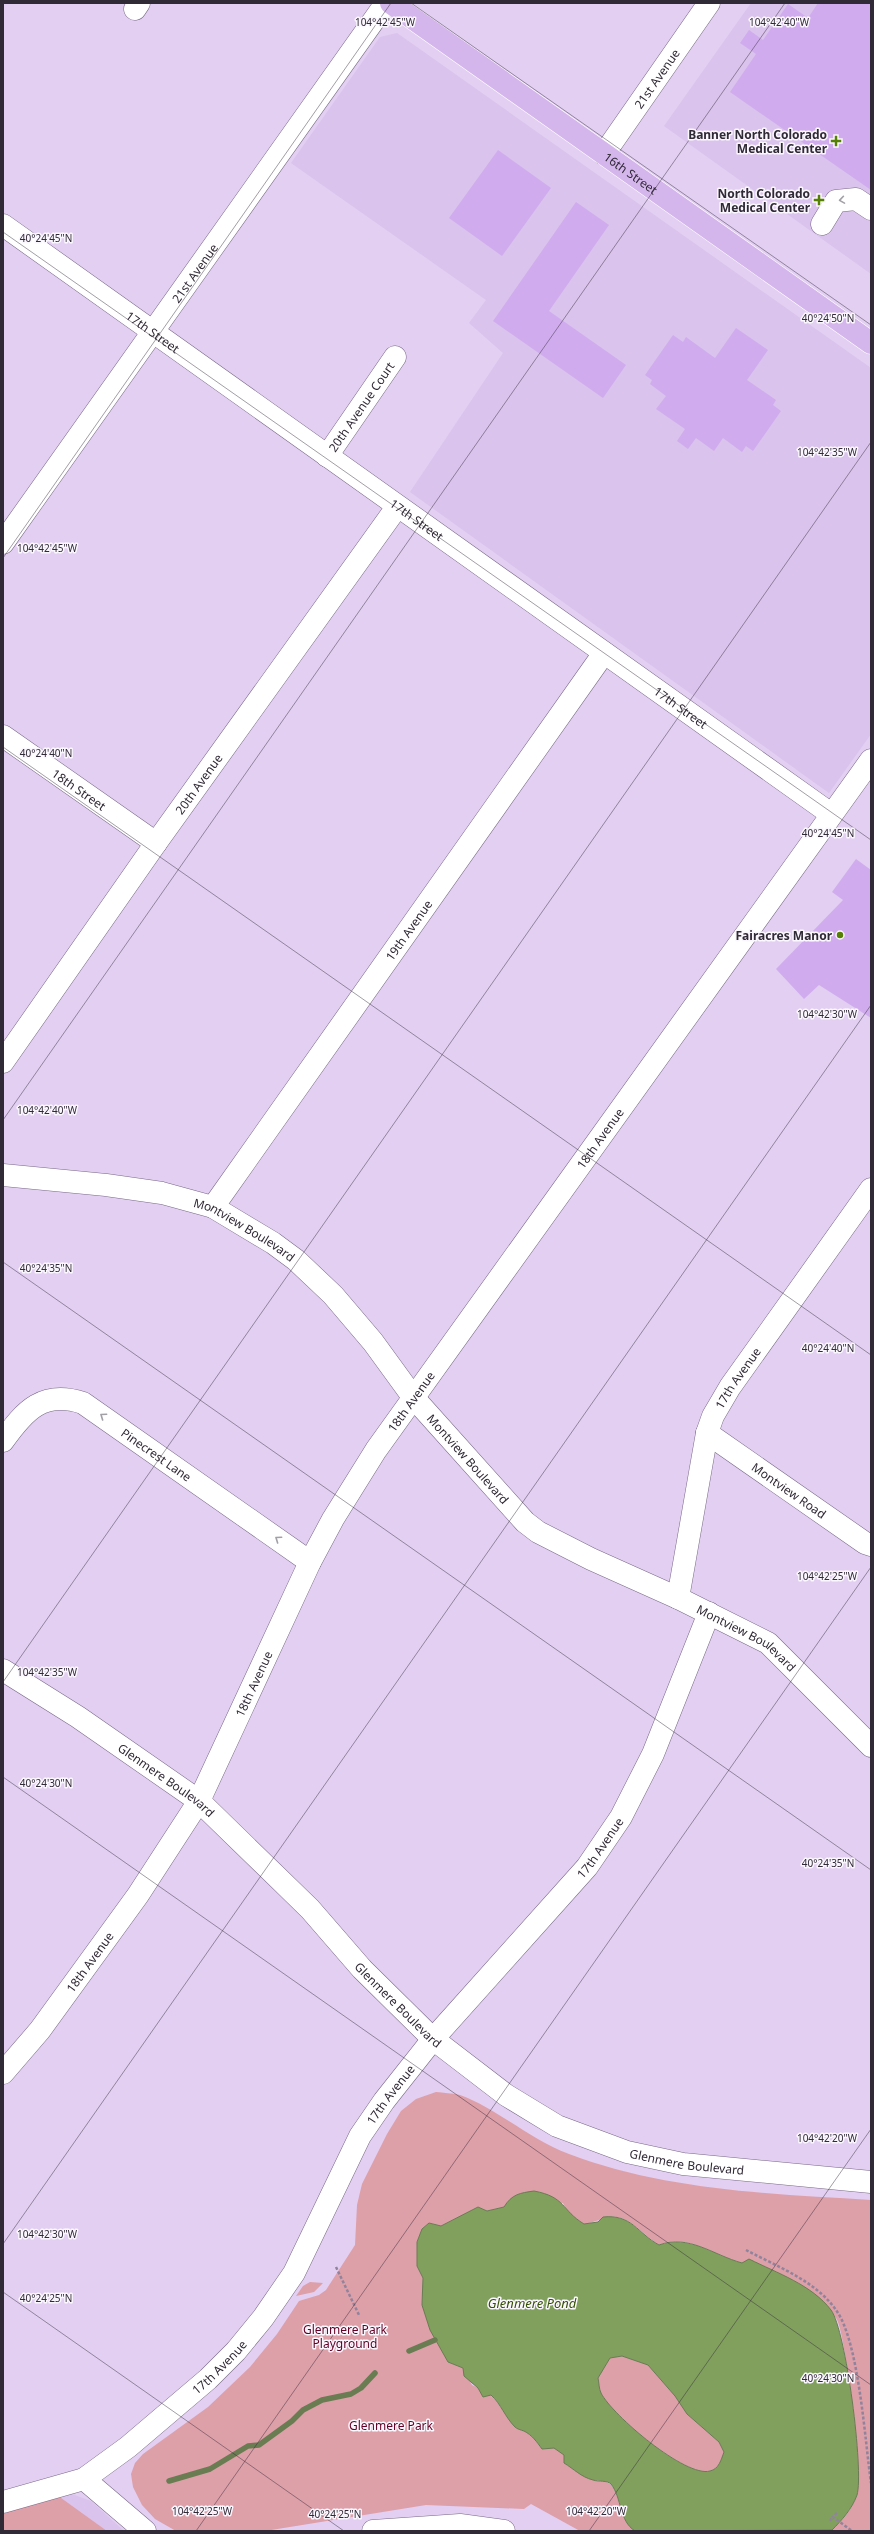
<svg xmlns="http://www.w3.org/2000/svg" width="874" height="2534" font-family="'Noto Sans',sans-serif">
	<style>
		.built { fill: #dac3ec }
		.green { fill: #dd9fa8 }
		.water { fill: #81a05e; stroke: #697c52; fill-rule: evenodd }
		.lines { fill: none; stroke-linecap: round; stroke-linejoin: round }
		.stream { stroke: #697c52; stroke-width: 5.5 }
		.building { fill: #d0acee }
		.minor-casing { stroke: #796887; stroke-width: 23 }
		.major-casing { stroke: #fff; stroke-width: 23 }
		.path { stroke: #90839b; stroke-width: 2.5; stroke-dasharray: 3 2; stroke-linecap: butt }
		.minor { stroke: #fff; stroke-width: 22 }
		.major { stroke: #d5b6ec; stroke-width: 22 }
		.oneway { stroke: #a29fa5 }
		.ticks { fill: none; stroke: #302936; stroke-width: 1; stroke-opacity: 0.45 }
		.poi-dot { fill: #558004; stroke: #fbf7fe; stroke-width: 1.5 }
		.labels { text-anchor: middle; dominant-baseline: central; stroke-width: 3; stroke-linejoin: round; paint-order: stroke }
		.street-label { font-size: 12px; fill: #302936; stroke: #fbf7fe }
		.poi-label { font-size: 12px; font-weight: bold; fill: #302936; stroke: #fbf7fe; text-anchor: end }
		.park-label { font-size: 12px; fill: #610023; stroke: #fbf7fe }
		.water-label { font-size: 13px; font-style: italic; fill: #355004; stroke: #fbf7fe }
		.ticks-label { font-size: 10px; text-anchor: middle; fill: #302936; stroke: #fbf7fe; stroke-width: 3; stroke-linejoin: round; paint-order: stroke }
	</style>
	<rect width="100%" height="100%" fill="#e2cff2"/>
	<path class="built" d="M751 3H871V274L664 126Z
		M397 33 871 368V734L829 793 410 492 503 353 469 323 486 300 291 163 380 37Z
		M72 2494 91 2501 124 2531H107L57 2495Z"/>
	<path class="green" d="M436 2092C443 2093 452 2093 460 2095 498 2109 529 2139 569 2154 664 2190 770 2194 871 2200V2531H831C842 2521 853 2509 857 2494 861 2477 846 2331 836 2318 802 2276 773 2277 727 2258 705 2249 683 2235 659 2245 645 2237 628 2214 611 2217 602 2218 593 2223 584 2224L569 2215 563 2203 504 2207 487 2211 478 2207 441 2226 429 2223 422 2229 417 2242V2266L423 2278 422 2305 448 2362 463 2368 472 2385 478 2388 483 2397 490 2395C501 2404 505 2417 515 2427 517 2429 521 2430 524 2431 532 2435 537 2442 542 2449L554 2447 564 2455V2463C574 2469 582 2477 593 2480 599 2482 607 2480 611 2485 622 2498 619 2521 635 2531H580L531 2504 524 2509 426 2505 265 2531H176L155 2519 142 2505 133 2487 131 2474 135 2463 143 2454 208 2407 250 2367 277 2334 299 2301 319 2295 326 2290 355 2245 357 2205 362 2184 387 2134 401 2111 416 2099Z
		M310 2282 323 2283 314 2292 296 2296 303 2286Z
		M622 2356 648 2365 675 2396 687 2414 719 2442 724 2452C721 2460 719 2469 710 2471 687 2478 612 2415 601 2393 599 2389 599 2383 598 2378L610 2358Z
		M57 2495 107 2531H3V2508Z"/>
	<path class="water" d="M534 2191C566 2197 561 2210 584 2224L598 2222 603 2217C632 2214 637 2233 659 2245 689 2234 713 2255 742 2263L749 2259C777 2273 812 2285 831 2310 846 2330 864 2471 857 2495 852 2509 842 2520 832 2530L635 2531C619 2521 622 2498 611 2484 607 2480 599 2482 593 2480 581 2477 574 2469 564 2463V2455L554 2448 542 2449C537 2442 532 2435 524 2431 521 2430 517 2429 515 2427 505 2417 501 2404 491 2395L483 2397 478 2388 464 2376 463 2368 448 2362 430 2330 422 2305 423 2278 417 2266V2242L422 2229 429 2223 441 2226 478 2207 487 2211 504 2207C512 2194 520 2193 534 2191ZM622 2356 648 2365 675 2396 687 2414 719 2442 724 2452C721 2460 719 2469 710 2471 686 2478 612 2415 601 2393 599 2389 599 2383 598 2378L610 2358Z"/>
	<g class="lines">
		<path class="stream" d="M409 2351 435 2340
			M169 2481 210 2469 248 2446 259 2445 292 2421 303 2410 322 2400 351 2394 361 2388 375 2373"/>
	</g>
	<path class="building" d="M818 3H871V190L730 92 756 54 740 43 749 30 763 40 788 4 808 18Z
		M498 150 551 188 502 256 449 218Z
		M576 202 609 225 549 311 626 365 603 398 493 321Z
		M736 328 768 350 747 380 776 400 773 405 781 411 753 451 746 446 742 452 723 438 714 451 696 438 688 449 677 441 685 429 656 409 666 396 650 384 652 380 645 375 673 335 683 342 686 337 715 358Z
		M856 859 871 870V1018L819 985 804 999 776 969 843 900 832 892Z"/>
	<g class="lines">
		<g class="minor-casing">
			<g id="minor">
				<path d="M135 9 139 3"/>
				<path id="s1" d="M604 154 709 3"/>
				<path d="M822 224 836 201 856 199 871 209"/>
				<path id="s2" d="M3 225 831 814"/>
				<path id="s3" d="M327 456 395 357"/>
				<path id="s4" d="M3 543 386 3"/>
				<path id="s5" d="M3 736 156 843"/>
				<path id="s6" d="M3 1062 156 843 397 507"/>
				<path id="s7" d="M3 1175 106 1185 162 1193 213 1207 273 1243 296 1260 333 1295 373 1342 413 1397 525 1522 538 1532 591 1559 678 1598 768 1643 871 1746"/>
				<path id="s8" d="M213 1207 604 653"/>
				<path id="s9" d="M707 1433 865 1543 871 1545"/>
				<path id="s10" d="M3 1441C25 1410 43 1390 83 1403L310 1562"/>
				<path id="s11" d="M678 1598 707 1433 713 1416 730 1387 871 1189"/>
				<path id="s12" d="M3 1670 78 1717 199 1801 310 1909 362 1969 433 2039 506 2095 557 2126 627 2152 683 2164 871 2182"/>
				<path id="s13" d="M3 2073 40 2030 138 1895 199 1801 310 1562 333 1519 376 1450 871 760"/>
				<path d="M84 2479 145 2531"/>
				<path id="s14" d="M3 2502 84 2479 128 2447 208 2379 236 2351 263 2318 294 2273 360 2136 384 2101 433 2039 587 1867 621 1817 653 1754 709 1613"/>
				<path d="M373 2531 460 2525 504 2531"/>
			</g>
		</g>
		<g class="major-casing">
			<g id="major">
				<path id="s15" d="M391 3 871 343"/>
			</g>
		</g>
		<path class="path" d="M746 2250C776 2266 816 2281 836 2310 859 2341 865 2442 871 2483
			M336 2267 359 2315
			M837 2513 833 2517 852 2531
			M830 2521 833 2517"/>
		<use href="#minor" class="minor"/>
		<use href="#major" class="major"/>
	</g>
	<defs><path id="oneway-chevron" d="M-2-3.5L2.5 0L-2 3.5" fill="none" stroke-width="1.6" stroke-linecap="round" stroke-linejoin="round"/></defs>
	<g class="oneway">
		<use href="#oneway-chevron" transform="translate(842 200) rotate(171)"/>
		<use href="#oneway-chevron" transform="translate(103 1416) rotate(-145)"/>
		<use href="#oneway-chevron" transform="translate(278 1539) rotate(-145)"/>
	</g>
	<path class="ticks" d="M411 3 871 325M3 232 871 840M3 558 391 3M3 747 871 1355M3 1120 785 3M3 1262 871 1870M3 1682 871 442M3 1777 871 2385M3 2244 871 1005M3 2292 344 2531M196 2531 871 1567M589 2531 871 2129"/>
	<g class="poi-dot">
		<path d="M834 135h4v4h4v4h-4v4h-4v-4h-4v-4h4z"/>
		<path d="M817 194h4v4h4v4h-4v4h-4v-4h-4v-4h4z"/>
		<circle cx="840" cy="935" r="4"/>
	</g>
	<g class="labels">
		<g class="street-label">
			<text stroke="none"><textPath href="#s1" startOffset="92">21st Avenue</textPath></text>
			<text stroke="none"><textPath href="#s15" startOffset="294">16th Street</textPath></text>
			<text stroke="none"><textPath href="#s4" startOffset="331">21st Avenue</textPath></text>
			<text stroke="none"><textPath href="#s2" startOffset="184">17th Street</textPath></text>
			<text stroke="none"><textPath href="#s3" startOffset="60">20th Avenue Court</textPath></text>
			<text stroke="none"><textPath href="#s2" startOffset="508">17th Street</textPath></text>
			<text stroke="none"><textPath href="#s2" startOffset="832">17th Street</textPath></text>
			<text stroke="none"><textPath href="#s6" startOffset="340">20th Avenue</textPath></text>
			<text stroke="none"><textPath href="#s5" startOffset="93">18th Street</textPath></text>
			<text stroke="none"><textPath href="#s8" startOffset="339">19th Avenue</textPath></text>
			<text stroke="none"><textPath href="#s13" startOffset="1113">18th Avenue</textPath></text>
			<text stroke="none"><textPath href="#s7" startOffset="251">Montview Boulevard</textPath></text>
			<text stroke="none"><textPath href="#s11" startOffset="231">17th Avenue</textPath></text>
			<text stroke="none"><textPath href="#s13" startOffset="789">18th Avenue</textPath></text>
			<text stroke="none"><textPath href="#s10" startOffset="187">Pinecrest Lane</textPath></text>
			<text stroke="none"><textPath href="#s7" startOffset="575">Montview Boulevard</textPath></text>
			<text stroke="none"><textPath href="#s9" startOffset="100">Montview Road</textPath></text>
			<text stroke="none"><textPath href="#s7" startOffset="911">Montview Boulevard</textPath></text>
			<text stroke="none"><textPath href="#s13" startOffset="465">18th Avenue</textPath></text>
			<text stroke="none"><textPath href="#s12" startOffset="197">Glenmere Boulevard</textPath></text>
			<text stroke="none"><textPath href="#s14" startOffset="908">17th Avenue</textPath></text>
			<text stroke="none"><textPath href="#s13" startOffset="141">18th Avenue</textPath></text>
			<text stroke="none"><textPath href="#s12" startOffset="521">Glenmere Boulevard</textPath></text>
			<text stroke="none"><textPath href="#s14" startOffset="584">17th Avenue</textPath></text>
			<text stroke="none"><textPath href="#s12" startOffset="857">Glenmere Boulevard</textPath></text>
			<text stroke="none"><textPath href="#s14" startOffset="260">17th Avenue</textPath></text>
		</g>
		<g class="poi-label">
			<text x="827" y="134">Banner North Colorado<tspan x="827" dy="14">Medical Center</tspan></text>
			<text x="810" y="193">North Colorado<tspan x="810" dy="14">Medical Center</tspan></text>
			<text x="832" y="935">Fairacres Manor</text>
		</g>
		<g class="park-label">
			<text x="345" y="2329">Glenmere Park<tspan x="345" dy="14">Playground</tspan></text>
			<text x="391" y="2425">Glenmere Park</text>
		</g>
		<g class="water-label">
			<text x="532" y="2303">Glenmere Pond</text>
		</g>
	</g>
	<g class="ticks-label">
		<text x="385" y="26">104°42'45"W</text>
		<text x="779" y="26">104°42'40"W</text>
		<text x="46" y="242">40°24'45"N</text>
		<text x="828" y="322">40°24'50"N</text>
		<text x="827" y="456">104°42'35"W</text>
		<text x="47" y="552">104°42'45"W</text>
		<text x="46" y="757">40°24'40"N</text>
		<text x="828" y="837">40°24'45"N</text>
		<text x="827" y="1018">104°42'30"W</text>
		<text x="47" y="1114">104°42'40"W</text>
		<text x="46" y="1272">40°24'35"N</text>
		<text x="828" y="1352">40°24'40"N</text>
		<text x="827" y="1580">104°42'25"W</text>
		<text x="47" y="1676">104°42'35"W</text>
		<text x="46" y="1787">40°24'30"N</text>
		<text x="828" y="1867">40°24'35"N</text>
		<text x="827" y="2142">104°42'20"W</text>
		<text x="47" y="2238">104°42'30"W</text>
		<text x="46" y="2302">40°24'25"N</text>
		<text x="828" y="2382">40°24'30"N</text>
		<text x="202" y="2515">104°42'25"W</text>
		<text x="596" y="2515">104°42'20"W</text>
		<text x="335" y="2518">40°24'25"N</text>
	</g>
	<rect width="874" height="2534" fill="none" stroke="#302936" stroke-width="8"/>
</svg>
